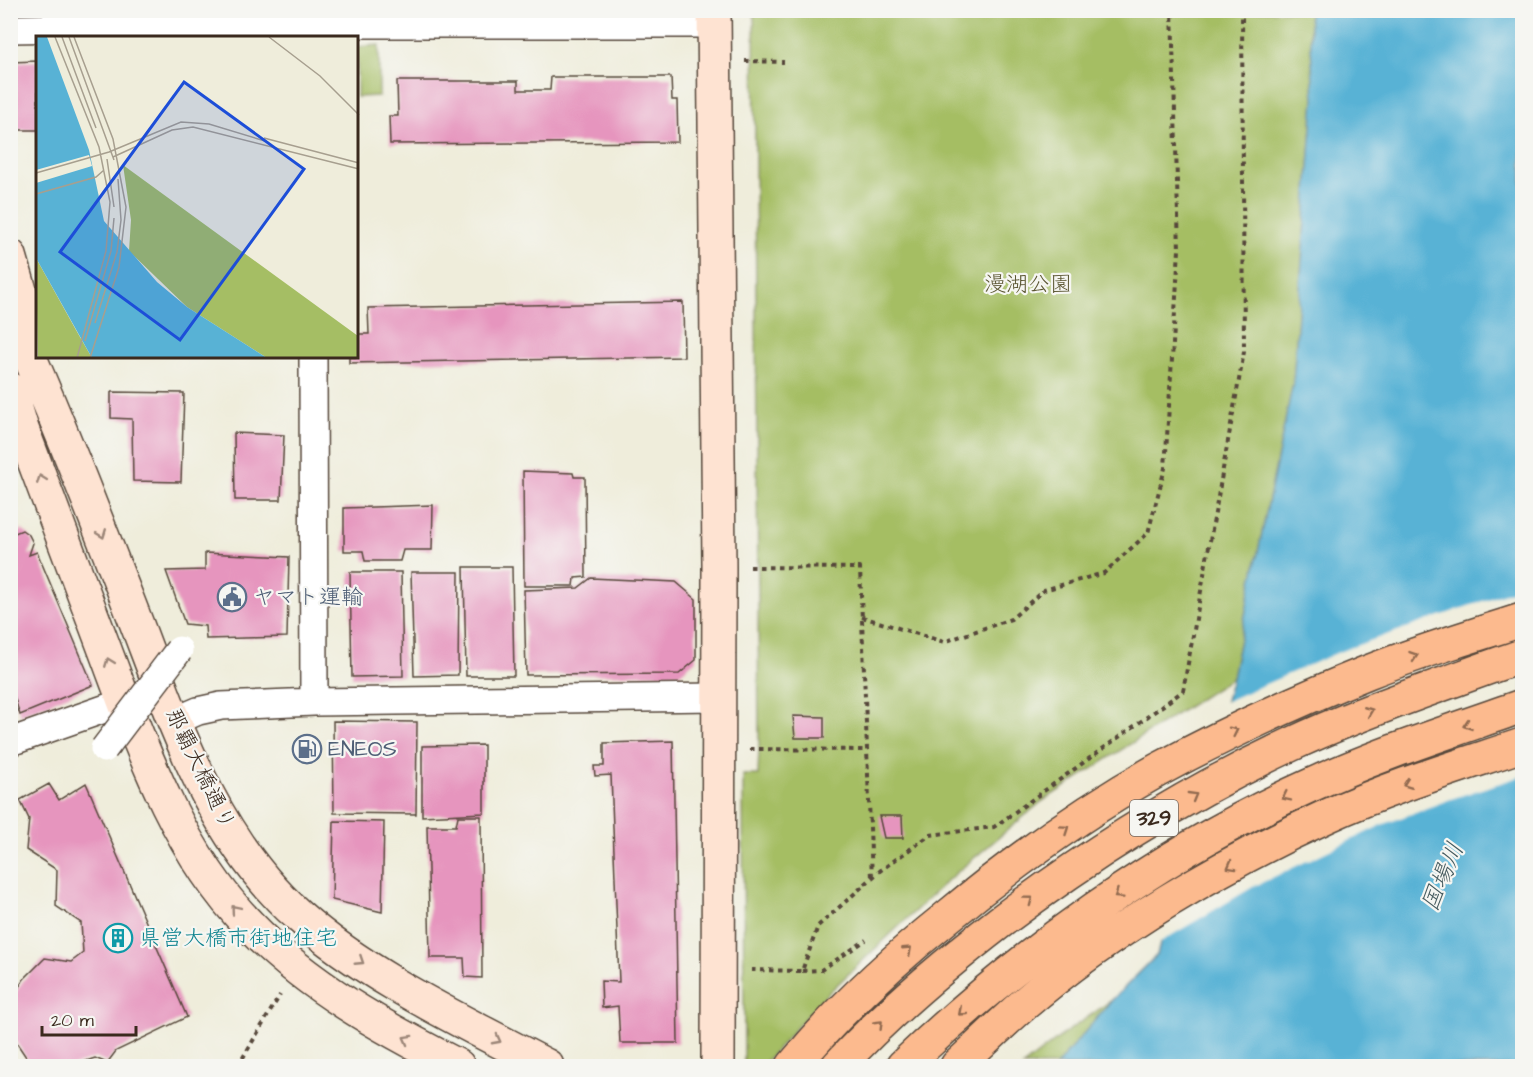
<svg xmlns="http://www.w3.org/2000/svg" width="1533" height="1077" font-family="'Architects Daughter','Klee One',sans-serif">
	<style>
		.green { fill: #a5be64; stroke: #707441; stroke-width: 1.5 }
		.water { fill: #58b2d5; stroke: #4a6e7a; stroke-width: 1.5 }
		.pier { fill: #efeddb }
		.building { fill: #e695be }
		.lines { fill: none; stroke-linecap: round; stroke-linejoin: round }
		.street-casing { stroke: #56473a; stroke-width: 30 }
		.secondary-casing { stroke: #56473a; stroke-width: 36 }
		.highway-casing { stroke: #56473a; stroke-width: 36 }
		.path { stroke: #56473a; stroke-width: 4; stroke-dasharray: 4.5 4.5; stroke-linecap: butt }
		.street { stroke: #fff; stroke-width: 27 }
		.secondary { stroke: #fee3d2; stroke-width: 33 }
		.highway { stroke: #fcba8e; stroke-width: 33 }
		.street-bridge-casing { stroke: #56473a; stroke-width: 30; stroke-linecap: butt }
		.street-bridge { stroke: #fff; stroke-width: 27 }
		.oneway { stroke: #9c8678 }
		.oneway2 { stroke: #926b50 }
		.labels { text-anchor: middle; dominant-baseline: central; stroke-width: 4.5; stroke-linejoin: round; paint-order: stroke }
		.shield { fill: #f6f6f2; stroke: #73675e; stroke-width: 1.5 }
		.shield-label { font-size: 21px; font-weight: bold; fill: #3b2a1e }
		.park-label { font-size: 22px; fill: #5b5633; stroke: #f6f6f2 }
		.service-label { font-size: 22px; fill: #4e5e75; stroke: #f6f6f2; text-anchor: start }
		.street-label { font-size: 22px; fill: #3b2a1e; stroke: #f6f6f2 }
		.culture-label { font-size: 22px; fill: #0d838f; stroke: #f6f6f2; text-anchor: start }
		.water-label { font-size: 24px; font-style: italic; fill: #455a5e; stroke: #f6f6f2 }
		.inset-road { fill: none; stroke: #a79f8f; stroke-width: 1.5 }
		.view { fill: #1d4ed8; fill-opacity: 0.15; stroke: #1d4ed8; stroke-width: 3 }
		.inset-edge { fill: none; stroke: #3b2a1e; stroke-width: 3 }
	</style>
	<rect width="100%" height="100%" fill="#f6f6f2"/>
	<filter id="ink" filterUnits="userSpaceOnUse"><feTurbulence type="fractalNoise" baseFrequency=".0167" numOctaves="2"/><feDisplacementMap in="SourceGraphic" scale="12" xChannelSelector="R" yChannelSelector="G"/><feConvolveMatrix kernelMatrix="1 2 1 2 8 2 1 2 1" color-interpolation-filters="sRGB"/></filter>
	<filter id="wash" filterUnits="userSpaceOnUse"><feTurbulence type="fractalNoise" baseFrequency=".008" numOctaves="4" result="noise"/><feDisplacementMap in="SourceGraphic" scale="24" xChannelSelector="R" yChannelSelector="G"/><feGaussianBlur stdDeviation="1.35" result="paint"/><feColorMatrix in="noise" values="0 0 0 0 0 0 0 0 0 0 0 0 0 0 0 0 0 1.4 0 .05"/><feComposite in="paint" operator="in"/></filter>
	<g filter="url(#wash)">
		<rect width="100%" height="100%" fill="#efeddb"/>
		<path class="green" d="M754 11H1309L1314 99 1293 383 1232 678 1041 802 949 879 822 999 762 1066H744L743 775H758L759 749Z
			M379 45V96L357 97V47Z
			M1112 1000 1056 1066H1023L1065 1033Z"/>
		<path class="water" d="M1309 11H1522V1066H1056L1112 1000 1157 955 1232 678 1293 383 1314 99Z"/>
		<path class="pier" d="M1522 587V776L1451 799 1382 825 1253 887 1157 944 1222 703 1341 651Z"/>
		<g id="blocks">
			<path class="building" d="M38 61V130H10V62Z
				M551 77H671L672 100H677L678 142 390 144 389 116H398L397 81H518V90H550Z
				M683 302 684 357 349 363V357H357V334H369L368 308Z
				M111 392 184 393 181 482 133 481 132 419 111 418Z
				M234 433 284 435 281 500H235Z
				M523 471 573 473 574 477H585L586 577 575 578 574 586H524Z
				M433 505 432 550H403L400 561H365L363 551H344V508Z
				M22 530 29 535 33 543 29 555 37 552 93 685 20 715 14 696 10 697V535Z
				M205 553 289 557 287 637 206 639 205 626 185 624 166 571 205 570Z
				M464 567H512L514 676H466Z
				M350 572H401L403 676 352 677Z
				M411 572H459L458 675 414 676Z
				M591 578 676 582 696 599V660L679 674 526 675 524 590 578 588Z
				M793 716 824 717V738H795Z
				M333 721 417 722 416 814 334 813Z
				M673 741 678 1043H620L618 1006 602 1008 601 981 619 982 611 775 595 776 594 766H604V743Z
				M484 745V813L422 816V746Z
				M86 783 187 1017 116 1051 107 1063 95 1058 71 1066H32L10 1033V1001L24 979 45 958 71 962 83 953 81 923 56 906 57 870 26 850 29 819 20 800 49 784 59 800Z
				M458 816H481L482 978 465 977 464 958H430L427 826H456Z
				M879 816H902L903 838H884Z
				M334 821 384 822 382 912 332 900Z"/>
		</g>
	</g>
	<g filter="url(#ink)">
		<use href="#blocks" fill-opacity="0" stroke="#56473a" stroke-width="1.5"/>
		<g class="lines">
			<g class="street-casing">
				<path id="street" d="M10 29 332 24H714
					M313 357 314 702
					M175 721 198 711 221 706 314 702 718 697
					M10 742 124 702"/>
			</g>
			<g class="secondary-casing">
				<path id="secondary" d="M714 10 719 567 718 1066
					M10 256 33 335
					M10 312C53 408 91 506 129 604 172 714 208 835 299 916 367 977 466 1023 547 1066
					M10 389 22 429C50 503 77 576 105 650 141 746 176 849 249 925 307 986 384 1028 458 1066"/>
			</g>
			<g class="highway-casing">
				<path id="highway" d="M793 1066C837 1012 891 962 946 918 1012 863 1083 812 1158 770 1226 733 1296 701 1368 672 1418 652 1471 636 1522 620
					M838 1066C887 1013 943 966 1000 922 1090 854 1187 793 1290 745 1341 721 1393 702 1446 683 1471 674 1497 664 1522 656
					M903 1066C1019 955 1162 852 1309 786 1378 754 1451 731 1522 706
					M957 1066C979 1046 1000 1025 1023 1005 1109 931 1224 863 1327 816 1390 787 1457 767 1522 745"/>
			</g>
			<path class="path" d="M745 61 784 62
				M750 567 860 568 872 879
				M862 617 944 642 1011 619 1044 590 1104 573 1148 533 1165 468 1179 250 1172 10
				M750 749 867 750
				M751 970 802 971 818 926 881 870 930 835 994 827 1183 691 1244 352 1242 10
				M802 971 821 970 866 940
				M238 1066 280 995"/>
			<use href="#street" class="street"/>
			<use href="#secondary" class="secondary"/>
			<use href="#highway" class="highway"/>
			<g class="street-bridge-casing">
				<path id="street-bridge" d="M104 749 179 650"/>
			</g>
			<use href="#street-bridge" class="street-bridge"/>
		</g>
		<defs><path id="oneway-chevron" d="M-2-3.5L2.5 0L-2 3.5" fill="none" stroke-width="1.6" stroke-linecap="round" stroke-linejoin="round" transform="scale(1.5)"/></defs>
		<g class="oneway">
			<use href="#oneway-chevron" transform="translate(41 479) rotate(-111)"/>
			<use href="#oneway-chevron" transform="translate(102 534) rotate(69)"/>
			<use href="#oneway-chevron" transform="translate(109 662) rotate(-111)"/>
			<use href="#oneway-chevron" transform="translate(235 909) rotate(-130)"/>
			<use href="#oneway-chevron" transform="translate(360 961) rotate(33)"/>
			<use href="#oneway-chevron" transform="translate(407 1039) rotate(-151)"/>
			<use href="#oneway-chevron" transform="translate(497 1040) rotate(28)"/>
		</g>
		<g class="oneway2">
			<use href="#oneway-chevron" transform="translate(1414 656) rotate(-19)"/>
			<use href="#oneway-chevron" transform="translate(1369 711) rotate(-22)"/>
			<use href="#oneway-chevron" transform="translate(1467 725) rotate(161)"/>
			<use href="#oneway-chevron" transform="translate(1234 731) rotate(-26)"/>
			<use href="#oneway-chevron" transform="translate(1407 784) rotate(159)"/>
			<use href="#oneway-chevron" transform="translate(1193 796) rotate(-30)"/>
			<use href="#oneway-chevron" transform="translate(1286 797) rotate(154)"/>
			<use href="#oneway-chevron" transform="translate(1065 829) rotate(-34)"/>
			<use href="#oneway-chevron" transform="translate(1231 866) rotate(151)"/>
			<use href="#oneway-chevron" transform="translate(1118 895) rotate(146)"/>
			<use href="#oneway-chevron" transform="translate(1029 900) rotate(-37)"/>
			<use href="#oneway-chevron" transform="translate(908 950) rotate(-43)"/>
			<use href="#oneway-chevron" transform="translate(962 1012) rotate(139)"/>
			<use href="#oneway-chevron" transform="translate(879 1024) rotate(-45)"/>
		</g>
	</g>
	<defs>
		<g id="civic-ring" transform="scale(1.5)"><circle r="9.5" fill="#f6f6f2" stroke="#5c6f8a" stroke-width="1.5"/><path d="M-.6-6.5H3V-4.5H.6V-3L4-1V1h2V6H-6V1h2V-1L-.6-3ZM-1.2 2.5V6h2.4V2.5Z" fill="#5c6f8a"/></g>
		<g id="fuel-ring" transform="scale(1.5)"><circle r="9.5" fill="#f6f6f2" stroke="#5c6f8a" stroke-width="1.5"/><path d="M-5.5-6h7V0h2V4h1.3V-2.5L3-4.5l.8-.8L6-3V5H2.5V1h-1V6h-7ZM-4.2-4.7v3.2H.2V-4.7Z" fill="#5c6f8a"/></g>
		<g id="building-ring" transform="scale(1.5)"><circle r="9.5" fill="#f6f6f2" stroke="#0f9aa8" stroke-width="1.5"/><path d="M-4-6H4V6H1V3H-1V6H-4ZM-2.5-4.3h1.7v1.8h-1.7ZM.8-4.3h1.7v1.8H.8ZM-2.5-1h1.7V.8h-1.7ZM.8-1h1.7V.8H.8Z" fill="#0f9aa8"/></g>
	</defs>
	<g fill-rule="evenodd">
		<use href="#civic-ring" x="232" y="597"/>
		<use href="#fuel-ring" x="307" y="749"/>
		<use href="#building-ring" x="118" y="938"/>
	</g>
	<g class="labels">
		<rect class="shield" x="1130" y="800" width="48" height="36" rx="4.5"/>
		<g class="shield-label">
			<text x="1154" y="818">329</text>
		</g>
		<g class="park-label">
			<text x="1028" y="284">漫湖公園</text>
		</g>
		<g class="service-label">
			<text x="253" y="597">ヤマト運輸</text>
			<text x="328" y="749">ENEOS</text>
		</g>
		<g class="street-label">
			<text transform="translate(200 769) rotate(64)">那覇大橋通り</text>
		</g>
		<g class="culture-label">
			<text x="139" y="938">県営大橋市街地住宅</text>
		</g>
		<g class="water-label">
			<text transform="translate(1443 877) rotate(-67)">国場川</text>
		</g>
	</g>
	<g transform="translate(36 36)">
		<rect width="322" height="322" fill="#efeddb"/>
		<path d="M87 129 322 300V322H231L151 271 93 215 95 184ZM0 222 40 294 56 322H2Z" fill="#a5be64"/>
		<path d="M0 1H11L53 114 68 185 121 246 151 271 231 322H56L0 222Z" fill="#58b2d5"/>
		<path d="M53 119 56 130 0 147V134Z" fill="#efeddb"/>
		<path class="inset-road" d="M19 1 63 111 74 166 70 215 41 322M26 1 60 92M33 1 78 124M38 1 77 103 90 171 83 231 54 322M233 1 284 40 323 79M228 102 323 127M77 121 136 94 157 91 323 133M71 123 78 171M0 137 73 116 145 86 173 88 232 106M0 158 60 141 68 134M59 287 81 216 85 184 82 143M49 305 75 215 78 182"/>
		<path class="view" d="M148 46 268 133 144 304 24 216Z"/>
		<rect width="322" height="322" class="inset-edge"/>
	</g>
	<rect width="1533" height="1077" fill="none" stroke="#f6f6f2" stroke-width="36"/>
	<path d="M42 1026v9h94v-9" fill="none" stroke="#3b2a1e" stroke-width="3"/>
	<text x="51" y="1026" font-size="18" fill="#3b2a1e" stroke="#f6f6f2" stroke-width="4.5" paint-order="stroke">20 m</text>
</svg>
